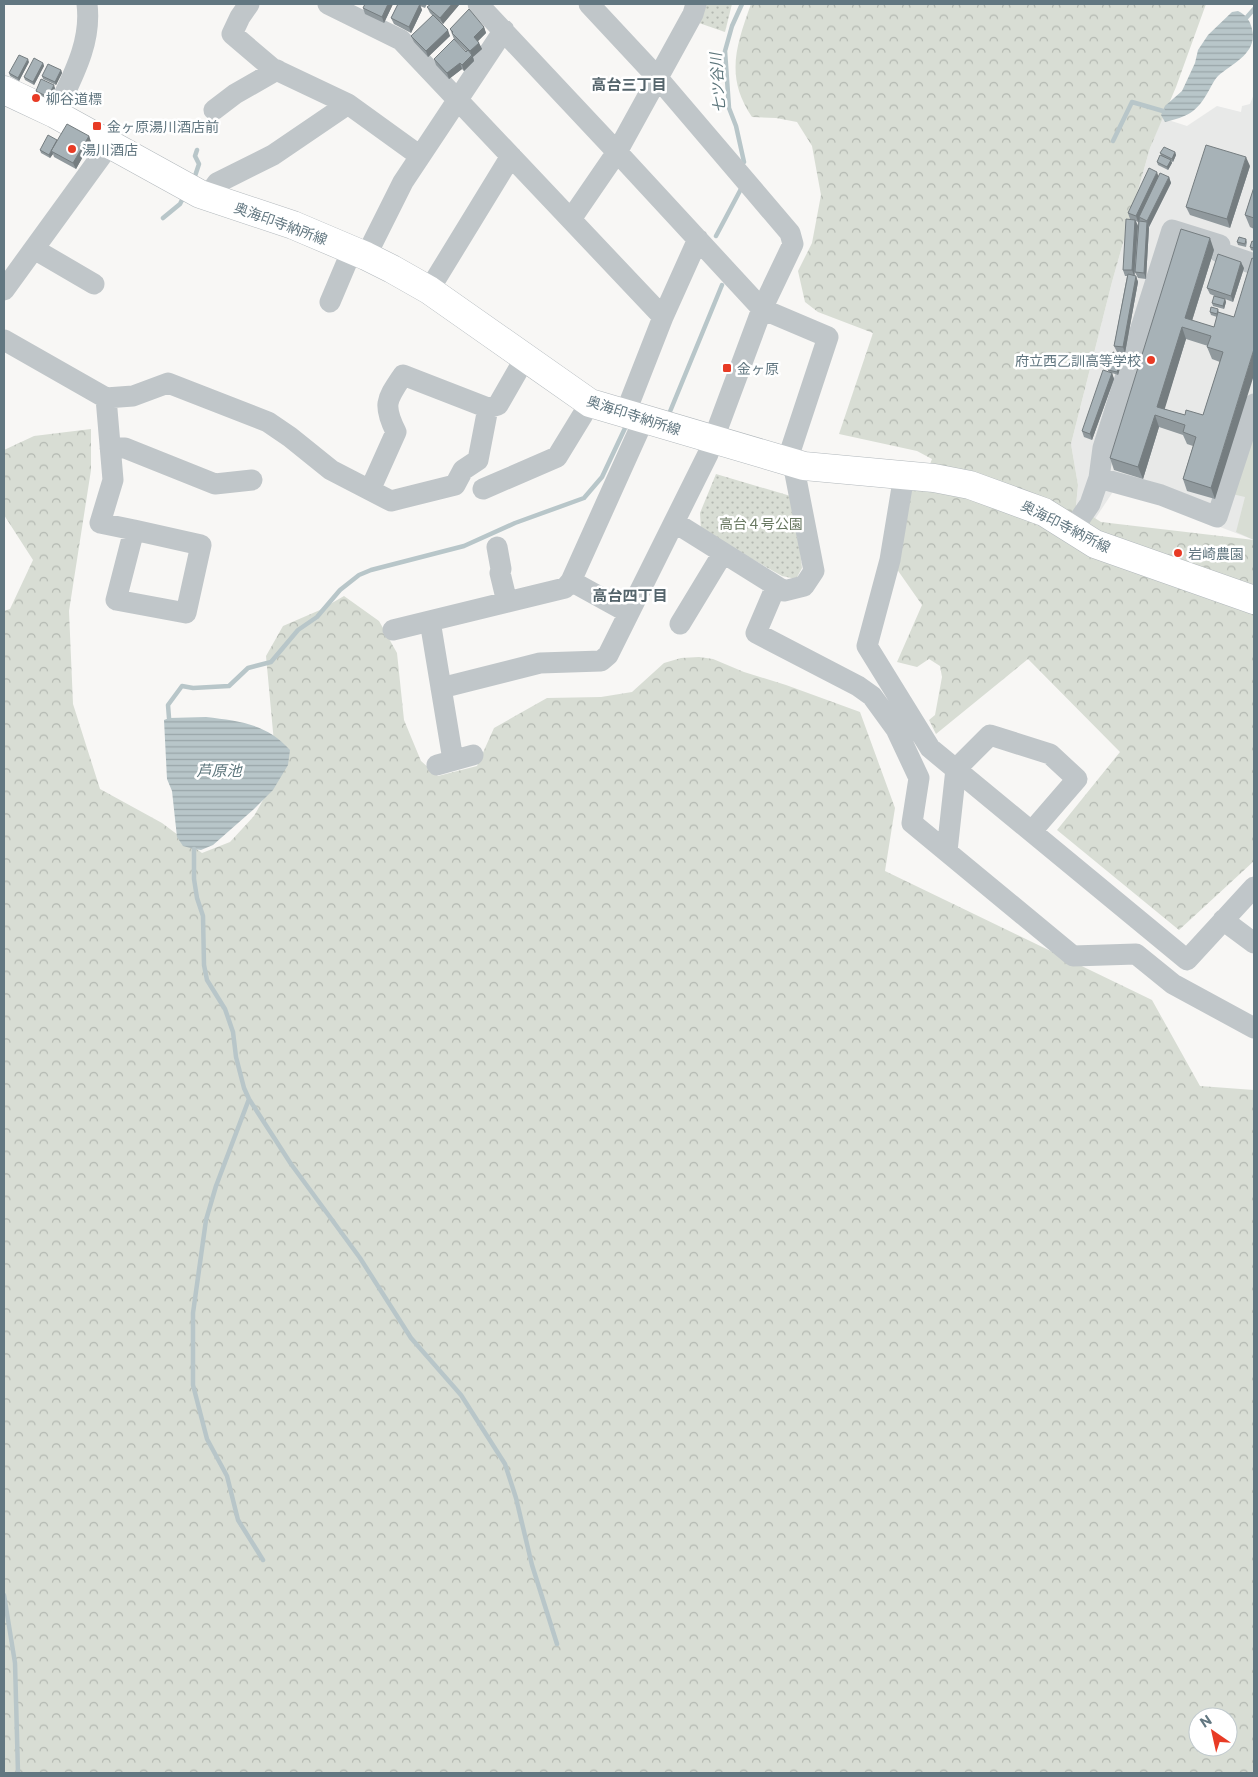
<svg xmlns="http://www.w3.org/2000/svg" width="1258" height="1777" font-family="Commissioner,'Noto Sans JP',sans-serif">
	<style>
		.built { fill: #e8e9e8 }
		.forest { fill: url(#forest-crowns); fill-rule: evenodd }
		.park { fill: url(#park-dots) }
		.pitch { fill: #d8ddd4 }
		.water { fill: url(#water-rules) }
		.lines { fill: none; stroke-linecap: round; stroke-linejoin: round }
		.stream { stroke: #b8c6c9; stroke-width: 4.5 }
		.major-casing { stroke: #b2b8bc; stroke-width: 29 }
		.minor { stroke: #c0c6c9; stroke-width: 21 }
		.major { stroke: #fff; stroke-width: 28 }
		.wall { fill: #90999d; fill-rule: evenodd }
		.shaded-wall { fill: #757d80 }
		.building { fill: #a7b2b7; stroke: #757d80; fill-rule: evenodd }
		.poi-dot { fill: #e83b25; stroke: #fff; stroke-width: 2 }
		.labels { text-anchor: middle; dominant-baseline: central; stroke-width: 5; stroke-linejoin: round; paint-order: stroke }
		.poi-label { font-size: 14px; fill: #627781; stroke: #fff; text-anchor: start }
		.street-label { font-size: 14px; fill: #627781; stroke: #fff }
		.park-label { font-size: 14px; fill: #687861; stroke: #fff }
		.water-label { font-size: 15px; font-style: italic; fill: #5d767c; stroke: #fff }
		.neighbourhood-label { font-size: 15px; font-weight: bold; fill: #54646b; stroke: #fff }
	</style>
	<defs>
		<pattern id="forest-crowns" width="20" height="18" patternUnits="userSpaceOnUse" patternTransform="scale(1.25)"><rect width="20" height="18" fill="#d8ddd4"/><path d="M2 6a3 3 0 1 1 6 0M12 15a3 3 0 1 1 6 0" fill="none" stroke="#b3b8b1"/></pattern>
		<pattern id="park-dots" width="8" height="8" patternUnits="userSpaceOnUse" patternTransform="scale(1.25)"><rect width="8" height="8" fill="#d8ddd4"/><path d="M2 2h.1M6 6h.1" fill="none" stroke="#b3b8b1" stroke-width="1.8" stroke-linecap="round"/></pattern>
		<pattern id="water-rules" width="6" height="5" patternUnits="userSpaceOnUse" patternTransform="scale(1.25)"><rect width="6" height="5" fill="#b8c6c9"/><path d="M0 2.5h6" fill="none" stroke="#99a6a9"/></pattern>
	</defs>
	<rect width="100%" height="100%" fill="#f8f7f5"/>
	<path class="built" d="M1254 94V540L1116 487 1095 519 1076 507 1078 485 1071 444 1112 282 1150 148 1162 118 1187 126 1217 106 1241 112 1242 106 1250 104Z"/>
	<path class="forest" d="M751 4H1206L1176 87 1150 148 1112 282 1071 444 1078 485 1076 506 1101 522 1254 540V861L1179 930 1057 830 1120 752 1028 659 936 734 929 720 935 715 942 677 940 666 929 659 917 667 897 662 922 605 894 565 912 487H921L932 459 917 451 839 434 873 333 818 312 805 302 798 271 812 243 821 195 812 146 797 122 776 118 752 117C725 77 736 46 751 4Z
		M91 429V470L69 611 73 704 100 789 162 823 202 853 230 842 254 816 277 775 266 656 283 626 320 610 344 596 379 621 397 653 404 720 421 761 438 776 477 766 494 728 547 698 601 697 632 692 664 663 681 658 699 657 713 659 744 672 786 685 860 712 895 808 885 871 1152 1000 1200 1086 1254 1090V1773H4V611L10 609 33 560 4 515V450L34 436ZM1198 1717H1228V1747H1198Z"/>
	<path class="park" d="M704 4H732L725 32 699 23Z
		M716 474 794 497 802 568 796 579 782 576 701 530 700 513Z"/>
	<path class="pitch" d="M1254 424V540L1236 532 1245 497 1232 494Z"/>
	<path class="water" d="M1238 11C1246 15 1250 20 1252 29 1258 53 1233 63 1218 76 1214 80 1211 87 1208 92 1197 112 1187 117 1165 122L1161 115 1165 106 1182 91 1195 63 1198 50 1208 35 1232 12Z
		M206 717C240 721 267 724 290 750L288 765 273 790 254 809 213 845 201 850 194 849 183 846 177 837 172 791 167 779 164 720 169 718Z"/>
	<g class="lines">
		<path class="stream" d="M742 4 732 26 725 51 729 108 736 126 744 162
			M1247 17 1254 9
			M1113 141 1132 102 1163 111
			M194 179 199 164 195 156 197 150
			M163 218 180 204 183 198
			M716 236 742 187
			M671 415 669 414 722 285
			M169 718 168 705 182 686 193 688 229 686 248 668 271 662 298 630 317 617 340 590 359 575 371 570 464 546 515 523 584 498 602 477 626 426
			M194 849V879L197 898 203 916 204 965 207 980 225 1009 233 1032 236 1057 244 1088 249 1099 291 1164 360 1258 411 1338 461 1395 505 1464 516 1498 532 1565 557 1644
			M249 1099 216 1186 206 1220 193 1313V1385L207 1439 227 1476 238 1520 263 1560
			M4 1595 15 1663 18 1773"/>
		<g class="major-casing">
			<path id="major" d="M4 90 55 114 200 194 293 225 366 256 392 269 429 290 590 403 804 466 934 478 970 485 1044 512 1095 544 1254 600"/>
		</g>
		<path class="minor" d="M249 4 240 17 232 34 272 68 348 104 420 156
			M328 4 401 40 663 317
			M478 4 617 152 762 309 828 337 787 461
			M214 110 235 94 277 70
			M55 114C71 79 92 44 87 4
			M207 197 217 183 273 155 348 104
			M571 219 617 152 693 14 696 4
			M34 249 94 284
			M366 256 403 182 504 30
			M4 290 110 144
			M429 290 511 156
			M330 302 352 250
			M4 340 106 398 133 396 168 383 268 422 290 437 331 470 391 501 455 485 463 470 478 460 488 408 498 405 525 358
			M106 398 113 480 100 523 134 530 116 600 186 613 201 545 134 530
			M625 414 663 317 698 239
			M110 448H125L215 484 252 480
			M904 475 890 560 867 646 930 748 1187 960 1254 887
			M1099 478 1161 495 1217 517 1254 404
			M483 489 557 457 590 403
			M370 490 396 432C382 404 387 399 403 375L488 408
			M674 522 784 591 804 586 814 571 793 463
			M1072 530 1090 504 1099 478 1103 448 1172 230 1220 245 1219 252 1254 264
			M497 547 501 569 500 573 507 602
			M571 581 629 613
			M776 586 756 633 858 686 872 696 896 729 919 778 912 823 1073 956 1136 954 1173 984 1254 1028
			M430 621 453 760
			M680 624 723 553
			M393 630 565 588 571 581 644 419
			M441 688 540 663 601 661 608 655 708 454 762 309 793 244 790 233 750 186 657 77 589 4
			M437 765 473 755
			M947 851 956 769 990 735 1050 754 1077 779 1032 831
			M1223 920 1254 943"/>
		<use href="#major" class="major"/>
	</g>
	<path class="wall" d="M393 4 384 23 365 14 363 8Z
		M398 4H427L425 8 420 6 422 10 411 33 394 24 391 18Z
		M459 5 443 24 438 20 450 36 428 57 414 42 411 36 433 16 430 13 427 7Z
		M484 27 486 33 478 41 482 49 473 57 474 61 464 71 462 69 449 79 436 65 434 59 466 51 454 39 450 29Z
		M29 62 19 81 10 76 9 73Z
		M43 63 44 66 34 85 25 80 24 77Z
		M61 70 62 73 56 85 43 79 42 76Z
		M55 88 50 100 37 94 36 91Z
		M89 136 91 142 76 169 54 157 53 154 50 158 41 153 40 150 57 140Z
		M1175 152 1176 155 1173 162 1171 161 1172 163 1168 170 1158 165 1157 162 1161 155 1160 153Z
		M1250 166 1230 228 1190 215 1186 207Z
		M1159 176 1169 177 1171 183 1149 227 1146 279 1138 278 1135 272 1138 222 1136 221 1138 226 1135 276H1136L1138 282 1125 353 1117 352 1114 346 1127 276H1125L1123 270 1132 219H1130L1128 213Z
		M1254 187V229L1250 227 1245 215Z
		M1246 239 1247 242 1246 247 1238 245 1237 242Z
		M1254 242V251L1251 250 1250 247Z
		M1214 250 1192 321 1214 327 1217 317 1211 315 1210 312 1218 309 1219 313 1234 317 1215 499 1187 491 1183 479 1193 446 1187 444 1183 435 1159 427 1143 479 1114 470 1110 458ZM1186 339 1208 346 1207 347 1212 359 1220 362 1203 415H1185L1164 409Z
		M1244 268 1233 302 1225 299 1226 302 1224 309 1213 306 1212 303 1217 297 1210 294 1207 288Z
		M1123 358 1118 375 1112 373 1114 379 1092 440 1084 437 1082 431 1109 372 1108 370Z"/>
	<path class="shaded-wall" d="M388 4H393L384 23 382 17Z
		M420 4 422 10 411 33 409 27Z
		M452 4H458L459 5 443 24 440 18Z
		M484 27 486 33 476 43 474 37Z
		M448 30 450 36 428 57 426 51Z
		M479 43 482 49 473 57 474 61 464 71 462 65 472 56 470 51Z
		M28 59 29 62 19 81 18 78Z
		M43 63 44 66 34 85 33 82Z
		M460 63 462 69 449 79 447 73Z
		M61 70 62 73 56 85 55 82Z
		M54 85 55 88 50 100 48 97Z
		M89 136 91 142 76 169 73 163Z
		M52 151 53 154 50 158 49 155Z
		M1175 152 1176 155 1173 162 1172 159Z
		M1246 157 1250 166 1230 228 1227 219Z
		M1171 160 1172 163 1168 170 1167 167Z
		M1157 172 1159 178 1139 217 1140 219 1138 222 1136 216Z
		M1169 177 1171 183 1149 227 1147 221Z
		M1135 220 1138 226 1134 276 1132 270Z
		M1147 222 1149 228 1146 279 1144 273Z
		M1210 238 1214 250 1189 330 1185 318Z
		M1241 262 1244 268 1233 302 1231 296Z
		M1136 276 1138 282 1125 353 1123 347Z
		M1225 299 1226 302 1224 309 1223 306Z
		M1182 327 1186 339 1162 418 1157 407Z
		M1254 349V375L1215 499 1211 488Z
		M1122 355 1123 358 1118 375 1117 372Z
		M1112 373 1114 379 1092 440 1090 434Z
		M1155 415 1159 427 1143 479 1138 467Z"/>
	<path class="building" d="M365 4H388L382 17 363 8Z
		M398 4H420L409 27 391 18Z
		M431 4H452L440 18 427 7Z
		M469 9 484 27 474 37 479 43 470 51 452 33 453 32 450 29Z
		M433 15 448 30 426 51 411 36Z
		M454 39 466 52 468 50 472 55 462 65 460 63 447 73 434 59Z
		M19 55 28 59 18 78 9 73Z
		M34 58 43 63 33 82 24 77Z
		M48 64 61 70 55 82 42 76Z
		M41 79 54 85 48 97 36 91Z
		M67 124 89 136 73 163 51 151Z
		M48 135 57 140 49 155 40 150Z
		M1206 145 1246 157 1227 219 1186 207Z
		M1164 147 1175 152 1172 159 1160 153Z
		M1160 155 1171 160 1167 167 1157 162Z
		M1149 168 1157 172 1136 216 1128 213Z
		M1160 173 1169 177 1147 221 1139 217Z
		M1254 187V218L1245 215Z
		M1126 219 1135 220 1132 270H1123Z
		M1139 221 1147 222 1144 273 1135 272Z
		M1181 229 1210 238 1185 318 1214 327 1218 312 1234 317 1252 258 1254 259V349L1211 488 1183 479 1196 437 1183 432 1185 425 1155 415 1138 467 1110 458ZM1182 327 1211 336 1207 347 1223 352 1203 415 1186 410 1185 415 1157 407Z
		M1239 237 1246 239 1245 244 1237 242Z
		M1252 241 1254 242V248L1250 247Z
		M1218 254 1241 262 1231 296 1207 288Z
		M1128 274 1136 276 1123 347 1114 346Z
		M1214 296 1225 299 1223 306 1212 303Z
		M1211 307 1218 309 1217 314 1210 312Z
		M1113 352 1122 355 1117 372 1108 370Z
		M1103 370 1112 373 1090 434 1082 431Z"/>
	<g class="poi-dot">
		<circle cx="36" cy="98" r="5"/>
		<rect x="92" y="121" width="10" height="10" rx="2.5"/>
		<circle cx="72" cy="149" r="5"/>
		<circle cx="1151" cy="360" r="5"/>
		<rect x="722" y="363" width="10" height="10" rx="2.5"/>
		<circle cx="1178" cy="553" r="5"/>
	</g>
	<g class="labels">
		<g class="poi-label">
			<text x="46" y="98">柳谷道標</text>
			<text x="107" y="126">金ヶ原湯川酒店前</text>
			<text x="82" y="149">湯川酒店</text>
			<text x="1141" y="360" text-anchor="end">府立西乙訓高等学校</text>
			<text x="737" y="368">金ヶ原</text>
			<text x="1188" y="553">岩崎農園</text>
		</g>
		<g class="street-label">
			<text transform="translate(281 223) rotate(20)">奥海印寺納所線</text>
			<text transform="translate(634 415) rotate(18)">奥海印寺納所線</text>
			<text transform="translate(1066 526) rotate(27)">奥海印寺納所線</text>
		</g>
		<g class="park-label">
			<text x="761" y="523">高台４号公園</text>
		</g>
		<g class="water-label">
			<text transform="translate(717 83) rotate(-94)">七ツ谷川</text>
			<text x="219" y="770">芦原池</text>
		</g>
		<g class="neighbourhood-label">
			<text x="629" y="84">高台三丁目</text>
			<text x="630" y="595">高台四丁目</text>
		</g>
	</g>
	<rect width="1258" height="1777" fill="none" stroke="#627781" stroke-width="10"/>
	<g transform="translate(1213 1732) rotate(326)"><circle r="24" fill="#ffffff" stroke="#c0c9cd"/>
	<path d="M0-4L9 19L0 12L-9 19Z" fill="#e83b25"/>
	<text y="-8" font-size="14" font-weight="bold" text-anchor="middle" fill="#627781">N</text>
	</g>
</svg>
